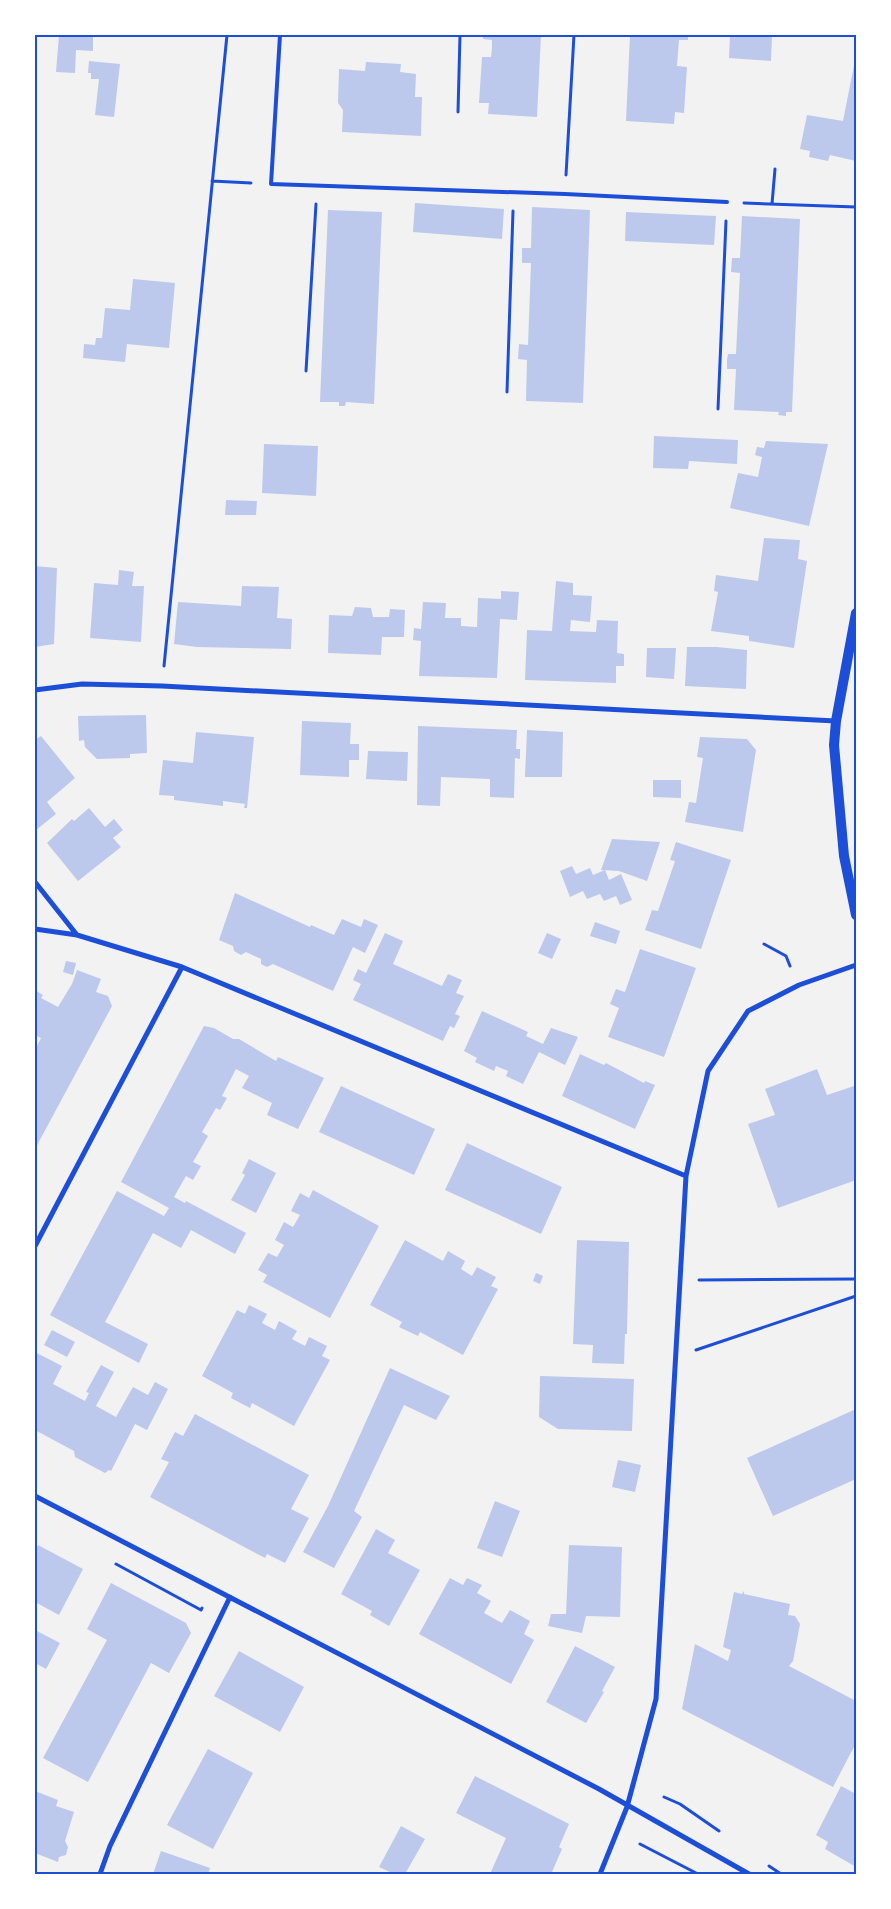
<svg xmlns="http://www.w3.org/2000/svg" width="891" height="1909" font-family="'Alegreya Sans',sans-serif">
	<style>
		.building { fill: #bdc9ec }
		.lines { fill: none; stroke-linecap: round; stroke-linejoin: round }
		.path { stroke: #1d4ed8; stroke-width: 3 }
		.service { stroke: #1d4ed8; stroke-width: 4 }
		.minor { stroke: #1d4ed8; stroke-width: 5 }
		.secondary { stroke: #1d4ed8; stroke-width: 10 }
		.neatline { fill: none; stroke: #1d4ed8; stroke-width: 2 }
	</style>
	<rect width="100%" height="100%" fill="#f2f2f2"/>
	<path class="building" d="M59 35H93V51L76 50 75 73 56 72Z
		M483 35H541L537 117 488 114 489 103H479L482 57H491L492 48V40L483 39Z
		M630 35H688V40H679L677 66 687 67 684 113 675 112 674 124 626 121Z
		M730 35H772L771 61 729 58Z
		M855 60 856 161 830 155 828 161 809 157 810 151 800 149 807 115 843 121Z
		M89 61 120 64 114 117 95 115 99 79H91V73H88Z
		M366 62 401 64 400 72 416 74 415 97H422L421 136 342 132 343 110 338 103 339 69 365 71Z
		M415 203 504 209 502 239 413 232Z
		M532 207 590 210 583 403 526 401 527 360 518 359 519 344 528 345 531 263H522V248H531Z
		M328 210 382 212 374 404 346 402 345 406H339V402H320Z
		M626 212 716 216 714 245 625 241Z
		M742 216 800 219 792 412H786V416L778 415 779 412 734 410 736 369H727V360L728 354H736L740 273 731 272 732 258H740Z
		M133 279 175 283 169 348 127 344 125 362 83 358 84 344 95 345 96 338H102L105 308 130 310Z
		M654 436 738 440 737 464 689 461 688 469 653 468Z
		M766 441 828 444 809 526 730 508 738 473 758 477 762 457 755 455 757 447 764 448Z
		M264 444 318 446 316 496 262 493Z
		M226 500 257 501 256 515H225Z
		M764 538 800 540 798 559 807 561 794 648 749 641V636L711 631 718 592 714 591 716 575 758 581Z
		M35 566 57 568 54 644 35 647Z
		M119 570 134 572 132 586H144L141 642 90 638 94 583 118 585Z
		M556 581 573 583V595L592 596 590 622 571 620 570 631 596 632 597 620 618 621 617 653 624 654V666H616V683L525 680 527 630 552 631Z
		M242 586 279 587 277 618 292 619 291 649 197 647 174 644 178 602 241 606Z
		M501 591 519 592 517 620 500 619 497 678 419 676 421 641 413 640 414 628 421 629 423 602 446 603 445 618H461V626L477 627 478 598 501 599Z
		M355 607 371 608 373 617H389L390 609 405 610 404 637H382L381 655 328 653 329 615 352 616Z
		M687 647H717L747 650 746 689 685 686Z
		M647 648H676L674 679 646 677Z
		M146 715 147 753 130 754V758L97 759 85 747 84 740 79 741 78 716Z
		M302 721 351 723 350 744H359V760H349V777L300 775Z
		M418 726 517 730 516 749H520V759L515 758 514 798 490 797V779L441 777 440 806 417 805Z
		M527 730 563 732 562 777H525Z
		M196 732 254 737 247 808H244L245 804 223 801V806L174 800V796L159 795 163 760 193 763Z
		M41 736 75 778 47 802 56 814 36 830 35 740Z
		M700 737 747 739 756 750 743 832 685 822 689 802 696 803 703 758 697 757Z
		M368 751 408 752 407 781 366 779Z
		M653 780H681V798L653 797Z
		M89 808 105 827 114 819 123 830 113 838 121 847 78 881 47 843 72 819 74 821Z
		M612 839 660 842 647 881 619 871 601 870Z
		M676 842 731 860 701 949 645 930 652 910 658 911 675 861 670 860Z
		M572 866 576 874 590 868 593 875 605 870 609 880 621 874 632 900 620 905 616 896 604 901 600 894 587 899 583 891 570 897 560 871Z
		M235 893 310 927 311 925 334 935 342 919 361 927 364 919 378 925 365 953 353 947 333 991 273 964 267 967 261 964V959L246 952 241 955 234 951 233 946 219 940Z
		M595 922 620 931 616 944 590 936Z
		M385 933 403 941 393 964 442 986 448 974 462 980 456 993 464 996 455 1014 460 1016 454 1028 450 1026 443 1041 353 1000 361 984 353 980 358 969 366 973Z
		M547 933 561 939 552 959 538 953Z
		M640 949 696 968 664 1057 608 1037 619 1008 610 1004 616 989 625 992Z
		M66 961 76 963 73 975 63 972Z
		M77 970 101 979 96 992 108 996 112 1006 35 1149V1050L41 1038 35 1035V990L43 995 41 998 58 1007 72 984Z
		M482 1011 528 1032 526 1036 543 1044 551 1028 578 1037 565 1065 539 1052 523 1084 506 1076 508 1071 496 1066 494 1071 475 1062 477 1058 464 1051Z
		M204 1026 214 1028 233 1039H239L276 1061 278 1057 324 1078 298 1129 267 1115 272 1103 242 1088 249 1076 236 1069 222 1096 227 1098 220 1110 216 1108 202 1132 208 1136 193 1162 201 1166 193 1180 186 1176 174 1197 185 1203 186 1201 246 1233 235 1254 191 1230 181 1248 153 1233 105 1322 148 1344 139 1363 50 1315 117 1191 164 1216 169 1208 121 1182Z
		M580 1054 604 1065 606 1063 644 1083 645 1081 655 1085 635 1129 562 1096Z
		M817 1069 827 1095 854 1086 856 1091V1180L778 1208 748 1124 775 1115 765 1089Z
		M341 1086 435 1129 414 1175 319 1132Z
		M467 1143 562 1187 541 1234 445 1190Z
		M249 1159 276 1173 256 1213 231 1200 245 1175 242 1173Z
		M313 1190 379 1226 330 1318 263 1282 267 1275 258 1270 268 1253 277 1257 284 1245 275 1240 284 1222 293 1227 300 1215 291 1211 300 1193 309 1198Z
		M405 1240 443 1261 448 1251 465 1261 461 1269 472 1276 477 1267 496 1277 491 1286 498 1289 463 1355 420 1332 418 1336 399 1327 402 1322 370 1305Z
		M577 1240 629 1242 627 1334H625L624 1364 592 1363 593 1345 573 1344Z
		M536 1273 543 1276 540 1284 533 1281Z
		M249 1305 267 1314 262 1323 275 1330 279 1321 297 1331 292 1339 305 1346 309 1337 327 1346 322 1356 330 1360 294 1426 252 1403 250 1408 231 1398 233 1393 202 1376 237 1310 245 1314Z
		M52 1330 75 1342 67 1357 44 1345Z
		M35 1352 62 1366 53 1384 85 1401 89 1393 86 1392 101 1365 114 1372 96 1406 116 1417 133 1387 148 1395 155 1382 168 1389 147 1430 135 1424 111 1471 109 1470 105 1473 75 1457 74 1451 35 1430Z
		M390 1368 450 1396 436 1420 404 1405 354 1511 362 1517 334 1568 303 1552 328 1506Z
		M540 1376 634 1379 632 1431 558 1429 539 1417Z
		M856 1409V1479L773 1516 747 1458Z
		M195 1414 309 1475 291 1509 309 1518 285 1563 267 1554 265 1558 150 1497 169 1462 161 1459 175 1432 183 1436Z
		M618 1460 641 1465 635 1492 612 1487Z
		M495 1501 520 1511 502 1557 477 1548Z
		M376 1529 395 1540 388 1553 420 1570 389 1626 370 1615 372 1611 341 1594Z
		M38 1545 83 1569 59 1615 35 1602V1551Z
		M569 1545 622 1547 620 1617 586 1616 582 1633 548 1626 551 1614H566Z
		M450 1578 463 1585 467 1578 482 1585 477 1593 491 1601 484 1613 502 1623 510 1610 530 1621 524 1634 534 1640 511 1684 419 1634Z
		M111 1583 186 1623 191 1633 169 1673 151 1663 88 1782 43 1758 107 1640 87 1629Z
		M744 1591V1594L790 1604 788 1615 795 1616 800 1624 793 1661 789 1666 856 1701V1743L833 1787 682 1709 695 1644 728 1661 731 1650 723 1647 734 1592 742 1594Z
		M35 1630 60 1643 46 1669 35 1663Z
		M575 1646 615 1667 602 1691 604 1692 586 1723 546 1702Z
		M239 1651 304 1687 280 1732 214 1696Z
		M208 1749 253 1773 213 1849 167 1825Z
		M475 1776 569 1824 559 1847 562 1849 552 1872 490 1874 506 1838 456 1813Z
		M841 1786 856 1794V1867L825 1849 828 1842 816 1835Z
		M35 1791 58 1800 56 1806 74 1812 65 1841 68 1847 66 1855 59 1857 58 1862 35 1853Z
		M401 1826 425 1839 405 1874H394L379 1867Z
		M161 1851 210 1868 208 1874H153Z"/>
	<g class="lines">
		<path class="path" d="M458 112 460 35
			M566 175 574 35
			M212 181 251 183
			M744 203 856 207
			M772 204 775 169
			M306 371 316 204
			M507 392 513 211
			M718 409 726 221
			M164 666 227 35
			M764 944 786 956 790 966
			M699 1280 856 1279
			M696 1350 856 1296
			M116 1564 201 1610 202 1608
			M664 1797 680 1804 719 1831
			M640 1844 698 1874
			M769 1866 781 1874"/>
		<path class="service" d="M280 35 271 184 565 194 727 202"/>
		<path class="minor" d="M35 690 82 684 162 686 836 721
			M35 882 77 935 182 967 686 1176
			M35 929 77 935
			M35 1246 182 967
			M35 1496 599 1789 749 1874
			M100 1874 110 1846 230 1597
			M600 1874 627 1807 656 1699 686 1176 708 1071 748 1011 799 985 856 965"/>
		<path class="secondary" d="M856 613 836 721 834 745 844 856 856 915"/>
	</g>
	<rect width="891" height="1909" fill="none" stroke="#ffffff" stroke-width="72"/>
	<rect x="36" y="36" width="819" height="1837" class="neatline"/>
</svg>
